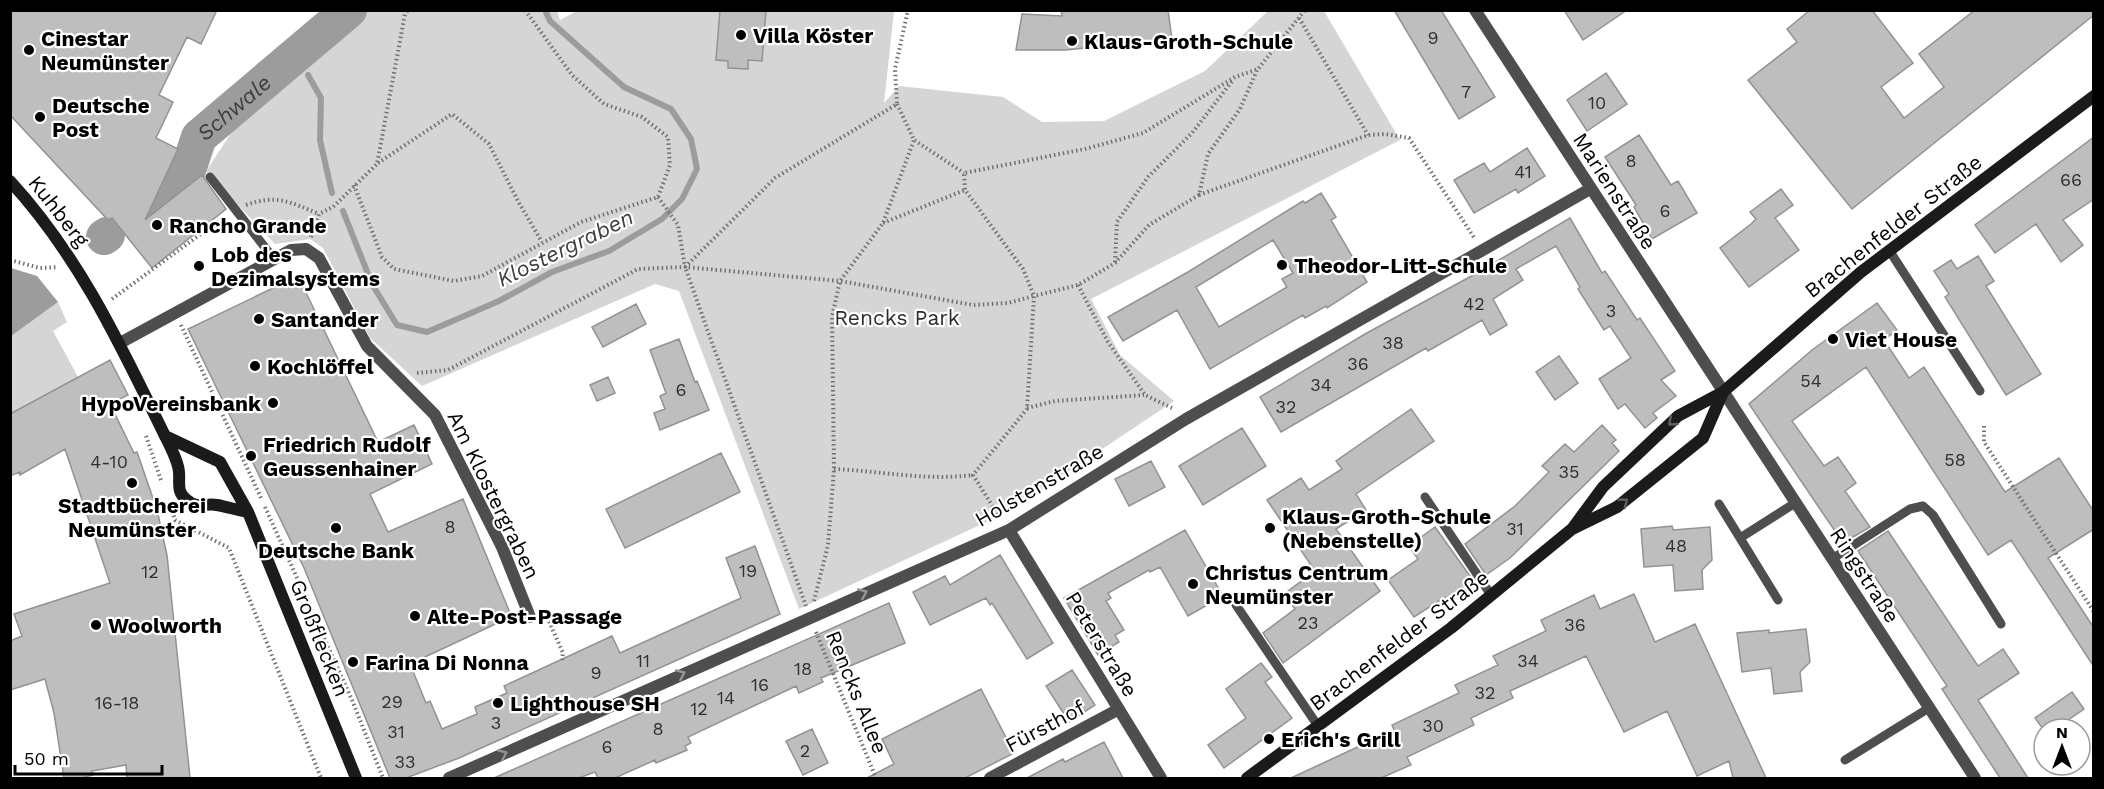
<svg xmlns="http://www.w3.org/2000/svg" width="2104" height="789" font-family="'Work Sans',sans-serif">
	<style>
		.green { fill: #d5d5d5 }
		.water { fill: #9c9c9c }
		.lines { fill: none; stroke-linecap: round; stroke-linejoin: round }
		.stream { stroke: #9c9c9c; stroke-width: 6 }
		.river { stroke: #9c9c9c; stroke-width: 36 }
		.building { fill: #bebebe; stroke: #929292; stroke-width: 1.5; fill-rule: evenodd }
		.path { stroke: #707070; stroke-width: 4; stroke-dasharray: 1.5 3; stroke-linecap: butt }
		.lane { stroke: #4e4e4e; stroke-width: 9 }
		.street { stroke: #4e4e4e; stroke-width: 12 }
		.secondary { stroke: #1b1b1b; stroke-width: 12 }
		.oneway { stroke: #5f5f5f }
		.oneway2 { stroke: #959595 }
		.poi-dot { fill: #000; stroke: #fff; stroke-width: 2 }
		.labels { text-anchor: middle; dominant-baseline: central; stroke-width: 4.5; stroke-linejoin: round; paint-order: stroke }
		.number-label { font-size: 18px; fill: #303030 }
		.poi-label { font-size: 21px; font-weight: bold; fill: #000; stroke: #fff; text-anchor: start }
		.street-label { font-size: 21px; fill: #000; stroke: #fff }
		.park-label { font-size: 21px; fill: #2c2c2c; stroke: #fff }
		.water-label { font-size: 22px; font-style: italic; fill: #3d3d3d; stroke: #fff }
	</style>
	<rect width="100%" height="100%" fill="#fff"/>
	<path class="green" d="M362 10H557L560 20 579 10 894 11 884 103 899 86 1003 97 1042 122 1104 121 1205 71 1268 11H1324L1400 140 1091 299 1120 355 1174 401 1008 512 799 609 679 291 655 284 422 386 370 338 323 248 310 239 275 244 206 171 243 115 329 33Z
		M58 302 67 322 53 331 78 377 11 414 10 336Z"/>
	<path class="water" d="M11 268 37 276 58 302 11 336Z"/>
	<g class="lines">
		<path class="stream" d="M308 75 321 98 320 140 332 193
			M343 211 372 284 397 325 427 332 499 301 552 272 609 251 662 219 682 199 697 169 691 139 671 109 624 87 550 21 545 10"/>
		<g class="river">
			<path id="s1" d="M138 214 186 176 199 137 349 10"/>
			<path d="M104 237 107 235"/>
		</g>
	</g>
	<path class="building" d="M10 10H217L201 44 187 37 159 95 173 102 156 138 178 149 145 220 202 175 226 209 152 268 112 218 108 220 10 115Z
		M720 10H766L762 61 748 60V69L728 68V61L716 60Z
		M1061 10H1168L1172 39 1066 50H1016L1022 14 1062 16Z
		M1394 10H1441L1495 97 1459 119Z
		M1564 10H1627L1583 40Z
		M1810 10H1872L1913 63 1881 87 1904 118 1944 87 1919 54 1975 10H2094V15L1852 209 1748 80 1797 42 1787 29Z
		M1606 73 1627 104 1587 131 1567 100Z
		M1639 135 1671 185 1678 181 1697 213 1652 239 1634 207 1636 205 1605 157Z
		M2094 137V199L2063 220 2083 245 2061 262 2036 224 1995 253 1975 225Z
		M1527 148 1545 176 1518 193 1516 189 1474 213 1454 180 1484 163 1490 172Z
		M1781 189 1793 205 1775 218 1799 250 1749 287 1720 248 1751 224 1756 219 1750 212Z
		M1321 193 1336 217 1331 220 1367 282 1327 308 1326 306 1305 318 1303 315 1210 369 1177 310 1123 341 1108 317 1188 272 1303 201 1305 203ZM1273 240 1293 273 1282 279 1287 287 1219 327 1196 287Z
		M1570 218 1602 273 1605 271 1637 320 1640 318 1675 371 1661 380 1676 396 1653 413 1657 418 1645 428 1625 404 1618 409 1599 379 1631 358 1610 326 1604 330 1578 289 1580 287 1556 246 1516 269 1523 280 1493 299 1507 325 1490 335 1482 320 1428 351 1426 348 1281 432 1260 397 1365 334 1477 273Z
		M1978 256 1994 281 1986 286 2041 374 2006 395 1945 297 1949 294 1934 271 1951 260 1957 269Z
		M298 276 378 442 414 425 432 464 370 494 388 532 463 499 510 613 500 618 502 621 410 664 426 703 430 701 442 729 477 714 475 707 507 693 504 686 612 636 620 653 741 598 726 558 755 546 780 614 459 758 406 778H390L304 568 188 329Z
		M1877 303 1897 330 1884 340 1909 378 1924 367 2005 492 2059 458 2094 512V529L2048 558 2094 628V667L2011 540 1988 555 1866 367 1792 421 1824 466 1838 457 1856 483 1845 491 1870 527 1843 543 1749 404 1812 350Z
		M636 304 646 324 603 347 592 327Z
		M679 339 695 382 697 381 709 410 660 430 654 413 665 409 660 396 666 393 650 350Z
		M1559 356 1578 383 1555 400 1536 372Z
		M110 360 128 395 110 404 134 453 137 452 157 510 167 555 190 778H127L126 765 92 771 93 775 81 778H64L54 713 45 679 10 690V641L22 636 14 614 110 583 65 449 20 475V472L10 476V414Z
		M608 377 615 393 597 401 590 385Z
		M1411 409 1434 441 1356 494 1366 510 1336 529 1380 591 1283 663 1263 633 1295 609 1284 594 1315 571 1267 500 1301 478 1309 490 1342 469 1336 461Z
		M1602 425 1616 440 1612 443 1619 451 1510 558 1486 575 1465 544 1515 506 1549 472 1542 466 1565 444 1574 452Z
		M1242 428 1266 466 1203 505 1179 466Z
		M721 453 740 492 625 548 606 509Z
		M1151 461 1165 487 1129 506 1115 479Z
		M1672 526 1673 530 1710 527 1712 560 1702 570 1703 589 1675 591 1673 565 1644 567 1641 529Z
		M1435 527 1475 583 1448 602 1445 597 1414 617 1388 580 1418 559 1409 546Z
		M1185 530 1223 596 1188 616 1160 567 1150 572 1149 570 1108 593 1111 598 1106 601 1124 630 1115 635 1119 642 1098 655 1064 598Z
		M1888 531 1978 666 2003 649 2019 673 1978 700 2028 778H2000L1942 689 1947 686 1858 551Z
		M1000 555 1053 643 1027 659 992 603 990 605 986 598 930 625 913 592 945 576 950 585Z
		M1634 594 1655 642 1695 624 1766 778H1733L1729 761 1697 776 1667 711 1624 732 1586 656 1510 691 1513 698 1471 718 1474 725 1407 757 1411 765 1381 778H1291L1394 730 1392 725 1459 693 1455 685 1498 665 1493 656 1546 631 1541 620 1594 595 1600 609Z
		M889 603 905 643 821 678 823 682 799 693 796 686 688 737 691 743 685 746 687 750 656 763 655 760 615 778H598L595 772 579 778H494Z
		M1806 629 1810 662 1800 672 1802 691 1774 694 1771 668 1742 672 1737 633 1769 630V633Z
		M1261 663 1272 677 1265 682 1292 718 1224 768 1208 745 1246 718 1226 689Z
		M1072 670 1095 705 1069 722 1046 686Z
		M981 689 1014 753 965 778H867L894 764 882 739Z
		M2072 692 2084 709 2055 729H2043L2035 718Z
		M812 729 828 763 803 775 786 741Z
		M1104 742 1123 778H1027L1063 759 1065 762Z"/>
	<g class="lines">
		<path class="path" d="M1299 18 1368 135
			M897 104 914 140 964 173
			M378 163 452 114 489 144 519 203 542 242
			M354 185 382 257 394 269 454 281 482 276 581 222 658 197 670 165 668 137 642 117 604 104 572 75 525 10
			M1199 195 1368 135 1385 134 1409 138 1475 239
			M658 197 678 225 685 267
			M246 205C277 194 290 202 319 214
			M883 223 965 190
			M311 237 319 214 333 207 377 164 405 14 408 10
			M10 260 40 268 58 267
			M1115 262 1117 222 1148 177 1192 133 1233 80
			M1078 285 1108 342 1145 395 1174 409
			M112 299 224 217
			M181 325 262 500
			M417 373 448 370 638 269 685 267 840 281 973 305 1008 303 1034 296 1023 269 965 190 964 173 1085 149 1143 133 1235 77 1258 69 1305 10
			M1027 408 1055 401 1144 395
			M1984 426V442L2094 612
			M146 436 162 483
			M834 469C881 471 926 481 973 475
			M171 507 175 520 229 548 321 778
			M265 507 352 700 383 778
			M1000 518 973 475 1027 409 1034 296 1078 285 1115 263 1149 225 1199 195 1208 154 1240 109 1257 70
			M814 601 828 545 834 469 832 317 840 281 883 223 914 140
			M806 606 685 267 775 178 897 104 895 69 908 10
			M543 617H547L563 653 562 660
			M816 632 876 778"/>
		<path class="lane" d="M210 177 274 259
			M1889 250 1980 391
			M1425 497 1491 595
			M1719 504 1740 538
			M1832 559 1910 509 1923 506 1933 515 2001 624
			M1778 600 1740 538 1795 503
			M1236 605 1318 726
			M1845 760 1929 708"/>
		<path class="street" d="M1475 10 1975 778
			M120 343 291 250 306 249 319 258 367 346 435 415 502 547 530 617
			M1009 530 1161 778
			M449 778 1009 530 1186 419 1590 189
			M990 778 1119 709"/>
		<path class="secondary" d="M10 181C79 256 120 344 164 434 169 444 178 460 179 472 180 483 176 492 187 500 197 509 205 503 217 505 227 507 238 510 248 512
			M165 436 220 462 248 512 356 778
			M1572 529 1603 487 1678 416 1723 392 1861 272 2094 96
			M1247 778 1451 628 1572 529 1617 507 1703 438 1723 392"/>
	</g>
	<defs><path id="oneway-chevron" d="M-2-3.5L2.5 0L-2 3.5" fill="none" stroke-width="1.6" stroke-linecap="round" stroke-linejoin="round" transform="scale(1.5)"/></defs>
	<g class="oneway">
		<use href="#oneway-chevron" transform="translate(1672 422) rotate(139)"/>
		<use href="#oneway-chevron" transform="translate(1624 502) rotate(-37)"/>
	</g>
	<g class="oneway2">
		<use href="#oneway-chevron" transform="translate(863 593) rotate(-24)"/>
		<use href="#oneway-chevron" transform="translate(681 674) rotate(-24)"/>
		<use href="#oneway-chevron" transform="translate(503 754) rotate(-24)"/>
	</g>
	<g class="poi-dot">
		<circle cx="741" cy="35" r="6"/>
		<circle cx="1072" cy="41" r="6"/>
		<circle cx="29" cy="50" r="6"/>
		<circle cx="40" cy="117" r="6"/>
		<circle cx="157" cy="225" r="6"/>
		<circle cx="1282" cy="265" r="6"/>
		<circle cx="199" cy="266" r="6"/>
		<circle cx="259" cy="319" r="6"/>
		<circle cx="1833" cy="339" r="6"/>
		<circle cx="255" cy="366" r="6"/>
		<circle cx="273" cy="403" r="6"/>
		<circle cx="251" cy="456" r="6"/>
		<circle cx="132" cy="483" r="6"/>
		<circle cx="336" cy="528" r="6"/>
		<circle cx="1270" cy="528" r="6"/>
		<circle cx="1193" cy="584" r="6"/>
		<circle cx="415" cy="616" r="6"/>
		<circle cx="96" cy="625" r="6"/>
		<circle cx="353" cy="662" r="6"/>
		<circle cx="498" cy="703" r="6"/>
		<circle cx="1269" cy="739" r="6"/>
	</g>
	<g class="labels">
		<g class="number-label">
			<text x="1433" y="37">9</text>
			<text x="1466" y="91">7</text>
			<text x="1597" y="102">10</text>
			<text x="1631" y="160">8</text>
			<text x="1523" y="171">41</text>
			<text x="2071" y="179">66</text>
			<text x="1665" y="210">6</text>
			<text x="1474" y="303">42</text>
			<text x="1611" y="310">3</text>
			<text x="1393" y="342">38</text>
			<text x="1358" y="363">36</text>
			<text x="1811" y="380">54</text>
			<text x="1321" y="384">34</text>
			<text x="681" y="389">6</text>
			<text x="1286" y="406">32</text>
			<text x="1955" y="459">58</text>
			<text x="109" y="461">4-10</text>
			<text x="1569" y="471">35</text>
			<text x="450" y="526">8</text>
			<text x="1515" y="528">31</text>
			<text x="1676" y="545">48</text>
			<text x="748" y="570">19</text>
			<text x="150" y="571">12</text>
			<text x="1308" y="622">23</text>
			<text x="1575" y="624">36</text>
			<text x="643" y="660">11</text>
			<text x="1528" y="660">34</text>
			<text x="803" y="668">18</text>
			<text x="596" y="672">9</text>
			<text x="760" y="684">16</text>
			<text x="1485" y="692">32</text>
			<text x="726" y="697">14</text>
			<text x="392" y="701">29</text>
			<text x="117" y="702">16-18</text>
			<text x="699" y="708">12</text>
			<text x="496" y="722">3</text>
			<text x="1433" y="725">30</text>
			<text x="658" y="728">8</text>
			<text x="396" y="731">31</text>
			<text x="607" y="746">6</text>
			<text x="805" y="750">2</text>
			<text x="405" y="761">33</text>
		</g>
		<g class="poi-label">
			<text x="753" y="35">Villa Köster</text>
			<text x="41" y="38">Cinestar<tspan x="41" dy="24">Neumünster</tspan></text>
			<text x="1084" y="41">Klaus-Groth-Schule</text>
			<text x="52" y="105">Deutsche<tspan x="52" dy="24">Post</tspan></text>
			<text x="169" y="225">Rancho Grande</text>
			<text x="211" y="254">Lob des<tspan x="211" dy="24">Dezimalsystems</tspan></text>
			<text x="1294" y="265">Theodor-Litt-Schule</text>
			<text x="271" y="319">Santander</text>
			<text x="1845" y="339">Viet House</text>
			<text x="267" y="366">Kochlöffel</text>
			<text x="261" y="403" text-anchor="end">HypoVereinsbank</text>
			<text x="263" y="444">Friedrich Rudolf<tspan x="263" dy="24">Geussenhainer</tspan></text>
			<text x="132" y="505" text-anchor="middle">Stadtbücherei<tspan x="132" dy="24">Neumünster</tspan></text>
			<text x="1282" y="516">Klaus-Groth-Schule<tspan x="1282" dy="24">(Nebenstelle)</tspan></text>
			<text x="336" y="550" text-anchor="middle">Deutsche Bank</text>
			<text x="1205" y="572">Christus Centrum<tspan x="1205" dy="24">Neumünster</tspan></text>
			<text x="427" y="616">Alte-Post-Passage</text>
			<text x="108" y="625">Woolworth</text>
			<text x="365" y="662">Farina Di Nonna</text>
			<text x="510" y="703">Lighthouse SH</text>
			<text x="1281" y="739">Erich's Grill</text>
		</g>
		<g class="street-label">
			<text transform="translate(1615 191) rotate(57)">Marienstraße</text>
			<text transform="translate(59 211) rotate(52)">Kuhberg</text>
			<text transform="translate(1893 226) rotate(-38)">Brachenfelder Straße</text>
			<text transform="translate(1039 485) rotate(-30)">Holstenstraße</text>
			<text transform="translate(494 495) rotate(64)">Am Klostergraben</text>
			<text transform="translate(1865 575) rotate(57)">Ringstraße</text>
			<text transform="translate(320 638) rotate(68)">Großflecken</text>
			<text transform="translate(1399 640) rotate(-37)">Brachenfelder Straße</text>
			<text transform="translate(1102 644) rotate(59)">Peterstraße</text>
			<text transform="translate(857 692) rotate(68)">Rencks Allee</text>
			<text transform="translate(1045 726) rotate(-28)">Fürsthof</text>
		</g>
		<g class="park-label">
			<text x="897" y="317">Rencks Park</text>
		</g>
		<g class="water-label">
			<text stroke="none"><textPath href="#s1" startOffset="148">Schwale</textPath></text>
			<text transform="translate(565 248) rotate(-26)">Klostergraben</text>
		</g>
	</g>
	<rect width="2104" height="789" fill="none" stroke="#000000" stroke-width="24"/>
	<g transform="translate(2062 747)"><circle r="28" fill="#ffffff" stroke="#999999" stroke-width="1.5"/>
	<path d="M0-4.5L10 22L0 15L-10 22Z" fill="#000000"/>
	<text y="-9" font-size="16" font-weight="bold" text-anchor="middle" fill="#000000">N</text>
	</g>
	<path d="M15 765v9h147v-9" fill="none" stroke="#000000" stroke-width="3"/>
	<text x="24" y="765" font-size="18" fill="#000000" stroke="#ffffff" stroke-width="4.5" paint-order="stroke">50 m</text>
</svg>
